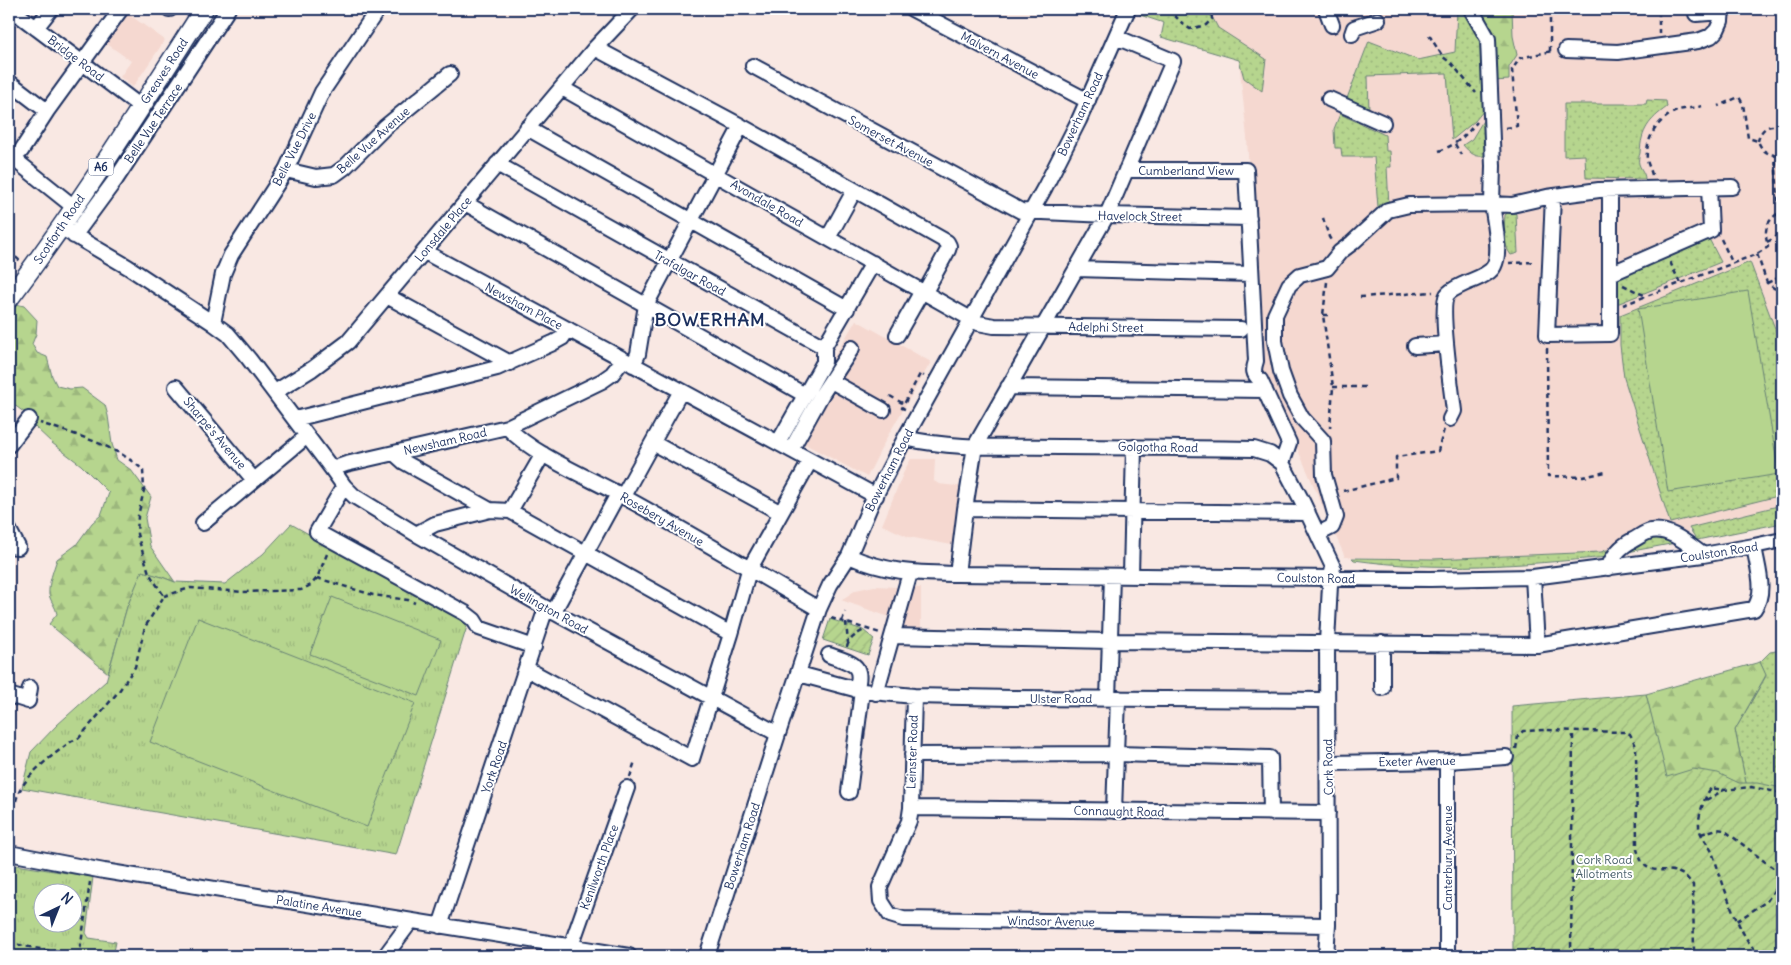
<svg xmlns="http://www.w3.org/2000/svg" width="1791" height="965" font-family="Delius,sans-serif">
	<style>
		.built { fill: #f5d8d0 }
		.grass { fill: url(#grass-dots); stroke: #688276 }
		.forest { fill: url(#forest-firs); stroke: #688276 }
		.park { fill: url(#park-tufts); stroke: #688276; fill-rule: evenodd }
		.garden { fill: url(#garden-furrows); stroke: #688276 }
		.pitch { fill: #b6d58e; stroke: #688276 }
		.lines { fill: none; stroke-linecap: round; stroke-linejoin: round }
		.minor-casing { stroke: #1b2f5e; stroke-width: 18 }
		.major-casing { stroke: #1b2f5e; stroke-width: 21 }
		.path { stroke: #1b2f5e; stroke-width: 2.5; stroke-dasharray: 5 4; stroke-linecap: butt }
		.minor { stroke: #fff; stroke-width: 14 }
		.major { stroke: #fff; stroke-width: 18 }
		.labels { text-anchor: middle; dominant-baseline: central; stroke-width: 4; stroke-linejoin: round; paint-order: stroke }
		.shield { fill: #fff; stroke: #5f6d8e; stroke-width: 1 }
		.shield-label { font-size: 11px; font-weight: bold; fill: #1b2f5e }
		.street-label { font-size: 12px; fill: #1b2f5e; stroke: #fff }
		.park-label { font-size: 12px; fill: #4a616c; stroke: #fff }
		.district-label { font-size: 18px; font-weight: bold; letter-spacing: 1px; fill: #1b2f5e; stroke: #fff }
	</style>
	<defs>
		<pattern id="grass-dots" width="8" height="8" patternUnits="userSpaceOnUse" patternTransform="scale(1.25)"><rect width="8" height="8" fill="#b6d58e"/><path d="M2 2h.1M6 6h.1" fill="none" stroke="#9cb77d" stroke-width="1.8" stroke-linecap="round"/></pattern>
		<pattern id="forest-firs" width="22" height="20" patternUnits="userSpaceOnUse" patternTransform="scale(1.25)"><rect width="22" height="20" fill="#b6d58e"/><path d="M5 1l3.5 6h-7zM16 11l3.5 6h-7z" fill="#9cb77d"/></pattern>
		<pattern id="park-tufts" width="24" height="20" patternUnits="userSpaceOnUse" patternTransform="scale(1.25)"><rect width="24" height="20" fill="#b6d58e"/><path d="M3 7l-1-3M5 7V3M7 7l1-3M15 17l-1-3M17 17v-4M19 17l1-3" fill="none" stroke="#9cb77d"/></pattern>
		<pattern id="garden-furrows" width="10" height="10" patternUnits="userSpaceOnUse" patternTransform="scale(1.25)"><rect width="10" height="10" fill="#b6d58e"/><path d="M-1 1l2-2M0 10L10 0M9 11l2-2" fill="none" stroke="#9cb77d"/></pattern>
	</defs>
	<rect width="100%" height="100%" fill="#f9e8e3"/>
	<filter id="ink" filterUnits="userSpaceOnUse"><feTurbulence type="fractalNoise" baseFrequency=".02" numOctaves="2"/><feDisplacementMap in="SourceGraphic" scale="10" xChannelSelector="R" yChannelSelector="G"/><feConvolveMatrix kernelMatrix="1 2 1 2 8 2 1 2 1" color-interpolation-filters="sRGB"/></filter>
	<g filter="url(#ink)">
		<path class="built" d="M1143 9H1782V505L1690 528 1681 542 1622 553 1606 550 1601 552 1433 559 1345 557 1294 441 1257 372 1253 245 1247 138 1239 60 1161 37 1164 23 1140 15Z
			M124 11 165 40 133 87 120 77 131 61 103 41Z
			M856 320 931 362 887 437 867 477 788 435Z
			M911 459H935L934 481 939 484 965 487 957 546 909 537 882 525 905 469Z
			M874 586 921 588V634L891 633 895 619 841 600 856 590Z"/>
		<path class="grass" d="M1143 9H1208L1218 28 1266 59 1262 91 1244 78 1239 60 1161 37 1164 23 1140 15Z
			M1457 9H1466L1485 40 1488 98 1484 110 1475 121 1452 140 1447 73 1368 76 1369 112 1346 101 1369 41 1418 60 1455 52Z
			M1647 100 1666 101 1667 107C1649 120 1641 130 1640 153 1639 156 1638 161 1639 164 1641 170 1645 173 1645 179L1586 178 1585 155 1564 156V104H1646Z
			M1340 114 1385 135 1386 151H1390L1391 167H1387L1389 206 1378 207 1374 157H1342L1341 148H1335L1334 129Z
			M1484 119 1487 155C1476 159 1470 153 1463 145L1472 139Z
			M1511 210 1516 214 1518 253 1511 255C1503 246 1504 227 1505 215Z
			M1707 235 1721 262 1617 304 1614 279Z
			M1750 262 1782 347V495L1670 523 1624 378 1620 345V315Z
			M1782 505V523L1697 540 1689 528Z
			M1660 535 1681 542 1622 553 1636 542Z
			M1606 550H1612L1607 557C1523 565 1438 572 1354 560L1352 558 1433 559 1601 552Z
			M1782 650V828L1751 807 1735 730 1766 676 1760 662 1770 652Z"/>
		<path class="forest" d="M1476 9H1512L1513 36 1517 55 1509 67V80L1494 81Z
			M16 304 24 306 37 320 36 334 32 344 37 353 47 357 52 376 57 386 70 389 82 388 105 405 108 416 112 444 117 460 131 470 151 497 145 518 150 546 175 582 162 577 142 572 127 607 108 673 49 624 57 614C56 607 51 602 49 595 48 583 54 569 57 559L76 545 92 523 101 515 109 493 81 465 52 443 35 427 25 413 9 401V310Z
			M1760 662 1766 675 1735 730 1782 956 1666 778 1646 694Z"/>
		<path class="park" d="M291 524 328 545 469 620 396 855 22 788 31 752 57 725 106 681 127 607 142 571 162 577 175 582 225 584 263 554Z
			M9 864 93 877 86 933 89 938 116 942 113 956H9ZM42 892H72V922H42Z"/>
		<path class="garden" d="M830 619 863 630 874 639 868 655 823 640Z
			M1646 694 1667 777 1693 769 1718 773 1739 783H1757L1782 788V956H1513L1512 706Z"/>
		<path class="pitch" d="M1748 291 1779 474 1668 492 1638 309Z
			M332 597 441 640 419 696 310 654Z
			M198 618 415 703 367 827 150 742Z"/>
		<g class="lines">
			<g class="minor-casing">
				<path id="minor" d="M11 9 141 107
					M169 9H170
					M912 9 1088 101
					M1326 9 1332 25
					M1696 14 1722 12
					M36 28 51 9
					M1352 34 1354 28 1378 20
					M595 48 741 126
					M1566 50 1618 52 1698 41 1711 36 1717 30 1721 21 1722 9
					M753 66 1021 211 1107 215 1249 218
					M9 82 47 111
					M562 88 978 323 994 326 1241 329
					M1329 99 1383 123
					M527 128 847 309
					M9 155 74 207
					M9 161 21 151 47 111 121 9
					M497 164 824 347 873 263
					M286 170 316 177 334 175 345 167 385 127 450 74
					M1126 170H1246L1256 361C1253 370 1253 374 1260 380L1289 443 1282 463
					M1553 196 1547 335 1610 334V190
					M465 203 805 395
					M60 227 128 267 213 323 228 334 249 359 332 469 346 464 507 427 602 381 612 374 623 360
					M74 236 116 179 228 9
					M828 238 854 191
					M425 252 876 496
					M1076 269 1251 274
					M1610 274 1711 230 1709 188
					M387 296 510 363
					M213 323 223 274 231 255 286 170 322 92 378 9
					M897 335 922 291
					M1415 346 1446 344
					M633 365 638 354 646 305 741 126 947 242 949 246 948 250 925 292
					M831 381 883 410
					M176 387 254 480
					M1008 387 1265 390
					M275 392 312 369 348 342 595 48 632 9
					M295 419 497 368 553 343 562 338 568 329
					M1450 419 1454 411C1452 393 1439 307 1447 295 1450 290 1460 286 1466 283 1474 280 1484 276 1490 271 1504 260 1494 220 1492 204L1512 205 1547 197 1599 190 1732 187
					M507 427C533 455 590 478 624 497 690 533 754 572 819 609
					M905 438C955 450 1008 446 1060 447 1125 447 1190 448 1254 449L1270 454 1282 463 1302 501 1333 567 1330 585 1327 642 1328 925 1326 956
					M653 443 781 513
					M778 443 824 362V347
					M9 445 29 419
					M791 450 822 394 852 348
					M394 453 404 462 490 510 510 511 731 634
					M332 469 344 486 354 496 416 534 546 608 778 734
					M344 486 317 532 465 613 474 620 479 628 534 647
					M623 496 681 391
					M965 509 1308 513
					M510 511 543 454
					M203 523 307 436
					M9 530 18 547 9 546
					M416 534 435 524 490 510
					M1318 534 1332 527 1336 517 1324 475 1323 441 1302 418 1290 396 1281 371 1275 341V315L1289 285 1300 275 1327 268 1340 252 1352 243 1388 210 1409 205 1492 204 1493 166 1488 39 1471 9
					M849 556C887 573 916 573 957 574L1430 579 1533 577 1703 555 1754 546 1782 540
					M1608 568C1614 554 1620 547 1633 540 1639 537 1645 532 1651 531 1669 527 1689 545 1703 555
					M957 574 965 509 975 446 1107 215 1173 61 1116 37
					M1131 575 1134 447
					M1533 577 1537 645
					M554 611 618 494
					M893 636 1109 641 1537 645 1754 609C1767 591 1757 567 1754 546
					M1382 643V688
					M829 655C850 663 865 663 856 690
					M527 669 692 759 731 634 749 570 810 461
					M799 674 862 691 914 696 1012 698 1327 700
					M876 693 910 573
					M9 695 28 701 30 688
					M914 696 911 808 909 821 880 887 881 901 890 915 903 919 1328 925
					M1108 699 1112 576
					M912 755 1116 754 1270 758 1271 813
					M1328 763 1447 761 1506 757
					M849 792 862 691
					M911 808 1328 813
					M1114 811 1118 698
					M9 853 104 871 629 956
					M440 926 546 608
					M571 946 627 788
					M385 956 411 921
					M707 956 778 734 819 609 830 585 849 556 871 504 905 438 1045 187 1079 120 1128 9
					M1447 956V761"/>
			</g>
			<g class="major-casing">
				<path id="major" d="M9 299C79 206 141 107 204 9"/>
			</g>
			<path class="path" d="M1168 9 1183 24 1190 29 1206 25 1212 19 1211 9
				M1550 19V51
				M1659 34V15
				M1429 35 1443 57 1452 64 1476 93
				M1506 128 1517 126 1512 70 1520 58 1552 51
				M1758 141C1761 128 1770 122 1782 129
				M1455 144 1461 155
				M1439 151C1456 145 1466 135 1477 122
				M1775 155 1782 151
				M1652 175C1651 170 1648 165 1647 160 1645 138 1658 118 1679 110 1686 108 1695 108 1702 106
				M1323 218 1329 237 1332 242
				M1721 239 1732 262
				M9 240 11 242 9 245
				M1767 242 1782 234
				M9 251 20 261
				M1757 254 1767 283 1782 294
				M1670 262 1680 283
				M1509 263 1536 262
				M1327 282 1323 315 1333 387 1330 428
				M1767 283 1782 276
				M1623 285 1646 296
				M1360 297 1433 292
				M1623 305 1757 254 1768 247C1764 232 1765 221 1779 213L1775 155C1766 154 1761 149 1758 141L1748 138 1743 104 1739 97 1718 106
				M1323 315H1332
				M1547 348 1548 476 1583 477 1606 472
				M1333 387H1367
				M890 396 904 404
				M905 409 902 408 920 374 924 376
				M9 410 17 414
				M1343 491 1396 478V457L1438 451 1444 429
				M317 578 373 595 408 600 415 603
				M164 596 190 588 243 592 301 590 311 585 317 578 327 554
				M831 618 880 633
				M842 621 845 612
				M846 622 848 643
				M847 647C849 638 858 633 866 629
				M1516 749 1518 736 1523 731 1545 730 1624 732 1630 734 1636 746 1637 849C1646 883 1664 862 1685 876 1688 878 1690 882 1693 885L1694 956
				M630 777 635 761
				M1706 800 1724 790
				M16 801C21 777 53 755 72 741L79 738 119 691 135 667 145 627 164 596 149 573 137 534 138 516 144 490 143 470C116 445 76 435 40 423
				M1701 834 1717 829 1724 830 1782 875
				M1737 921 1767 901 1777 886 1782 881
				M9 943 76 956
				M76 956 80 951 90 882
				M1571 956 1573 731
				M1761 956C1737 937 1723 881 1712 852 1708 843 1699 836 1699 825 1698 815 1705 796 1711 788L1724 790 1751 787 1782 793
				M1774 956 1782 945"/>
			<use href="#minor" class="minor"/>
			<use href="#major" class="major"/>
		</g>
	</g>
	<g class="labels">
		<rect class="shield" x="88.5" y="158.5" width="25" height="17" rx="4"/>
		<g class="shield-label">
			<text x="101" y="167">A6</text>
		</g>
		<g class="street-label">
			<text transform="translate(1000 55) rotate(28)">Malvern Avenue</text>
			<text transform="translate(76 58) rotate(37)">Bridge Road</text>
			<text transform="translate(164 71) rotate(-57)">Greaves Road</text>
			<text transform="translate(1080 114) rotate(-65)">Bowerham Road</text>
			<text transform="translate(153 123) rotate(-56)">Belle Vue Terrace</text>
			<text transform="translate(373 140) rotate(-42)">Belle Vue Avenue</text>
			<text transform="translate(891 141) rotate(28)">Somerset Avenue</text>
			<text transform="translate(294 149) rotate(-63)">Belle Vue Drive</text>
			<text x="1186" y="170">Cumberland View</text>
			<text transform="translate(767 203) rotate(30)">Avondale Road</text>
			<text transform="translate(1140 216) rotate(1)">Havelock Street</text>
			<text transform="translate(59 229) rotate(-56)">Scotforth Road</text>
			<text transform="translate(443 229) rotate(-50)">Lonsdale Place</text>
			<text transform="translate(690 273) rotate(29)">Trafalgar Road</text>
			<text transform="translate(524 306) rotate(28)">Newsham Place</text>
			<text transform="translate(1106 327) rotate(1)">Adelphi Street</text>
			<text transform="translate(215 433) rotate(50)">Sharpe's Avenue</text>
			<text transform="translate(445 441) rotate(-13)">Newsham Road</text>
			<text transform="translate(1158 447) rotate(1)">Golgotha Road</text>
			<text transform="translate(889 470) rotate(-63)">Bowerham Road</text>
			<text transform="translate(662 519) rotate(30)">Rosebery Avenue</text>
			<text transform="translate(1719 552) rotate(-9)">Coulston Road</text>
			<text transform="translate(1316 578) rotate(1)">Coulston Road</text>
			<text transform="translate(549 609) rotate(29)">Wellington Road</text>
			<text x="1061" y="698">Ulster Road</text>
			<text transform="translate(912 752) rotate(-88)">Leinster Road</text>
			<text transform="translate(1417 761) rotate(-1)">Exeter Avenue</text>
			<text transform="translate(494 767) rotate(-71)">York Road</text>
			<text transform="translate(1328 767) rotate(-91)">Cork Road</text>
			<text transform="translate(1119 811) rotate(1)">Connaught Road</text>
			<text transform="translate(742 846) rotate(-72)">Bowerham Road</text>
			<text transform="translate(1447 858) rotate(-90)">Canterbury Avenue</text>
			<text transform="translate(599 867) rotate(-70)">Kenilworth Place</text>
			<text transform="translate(319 906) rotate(9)">Palatine Avenue</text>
			<text transform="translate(1051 921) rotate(1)">Windsor Avenue</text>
		</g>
		<g class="park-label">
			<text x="1604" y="859">Cork Road<tspan x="1604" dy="14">Allotments</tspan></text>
		</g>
		<g class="district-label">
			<text x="710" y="319">BOWERHAM</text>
		</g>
	</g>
	<rect width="1791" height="965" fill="none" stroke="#fff" stroke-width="30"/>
	<rect x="15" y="15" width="1761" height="935" fill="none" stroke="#1b2f5e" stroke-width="2" filter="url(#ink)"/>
	<g transform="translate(58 908) rotate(43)"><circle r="24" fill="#ffffff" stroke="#a4acbf"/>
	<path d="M0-4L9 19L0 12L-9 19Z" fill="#1b2f5e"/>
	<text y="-8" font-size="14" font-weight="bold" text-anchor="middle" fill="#1b2f5e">N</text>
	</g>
</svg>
